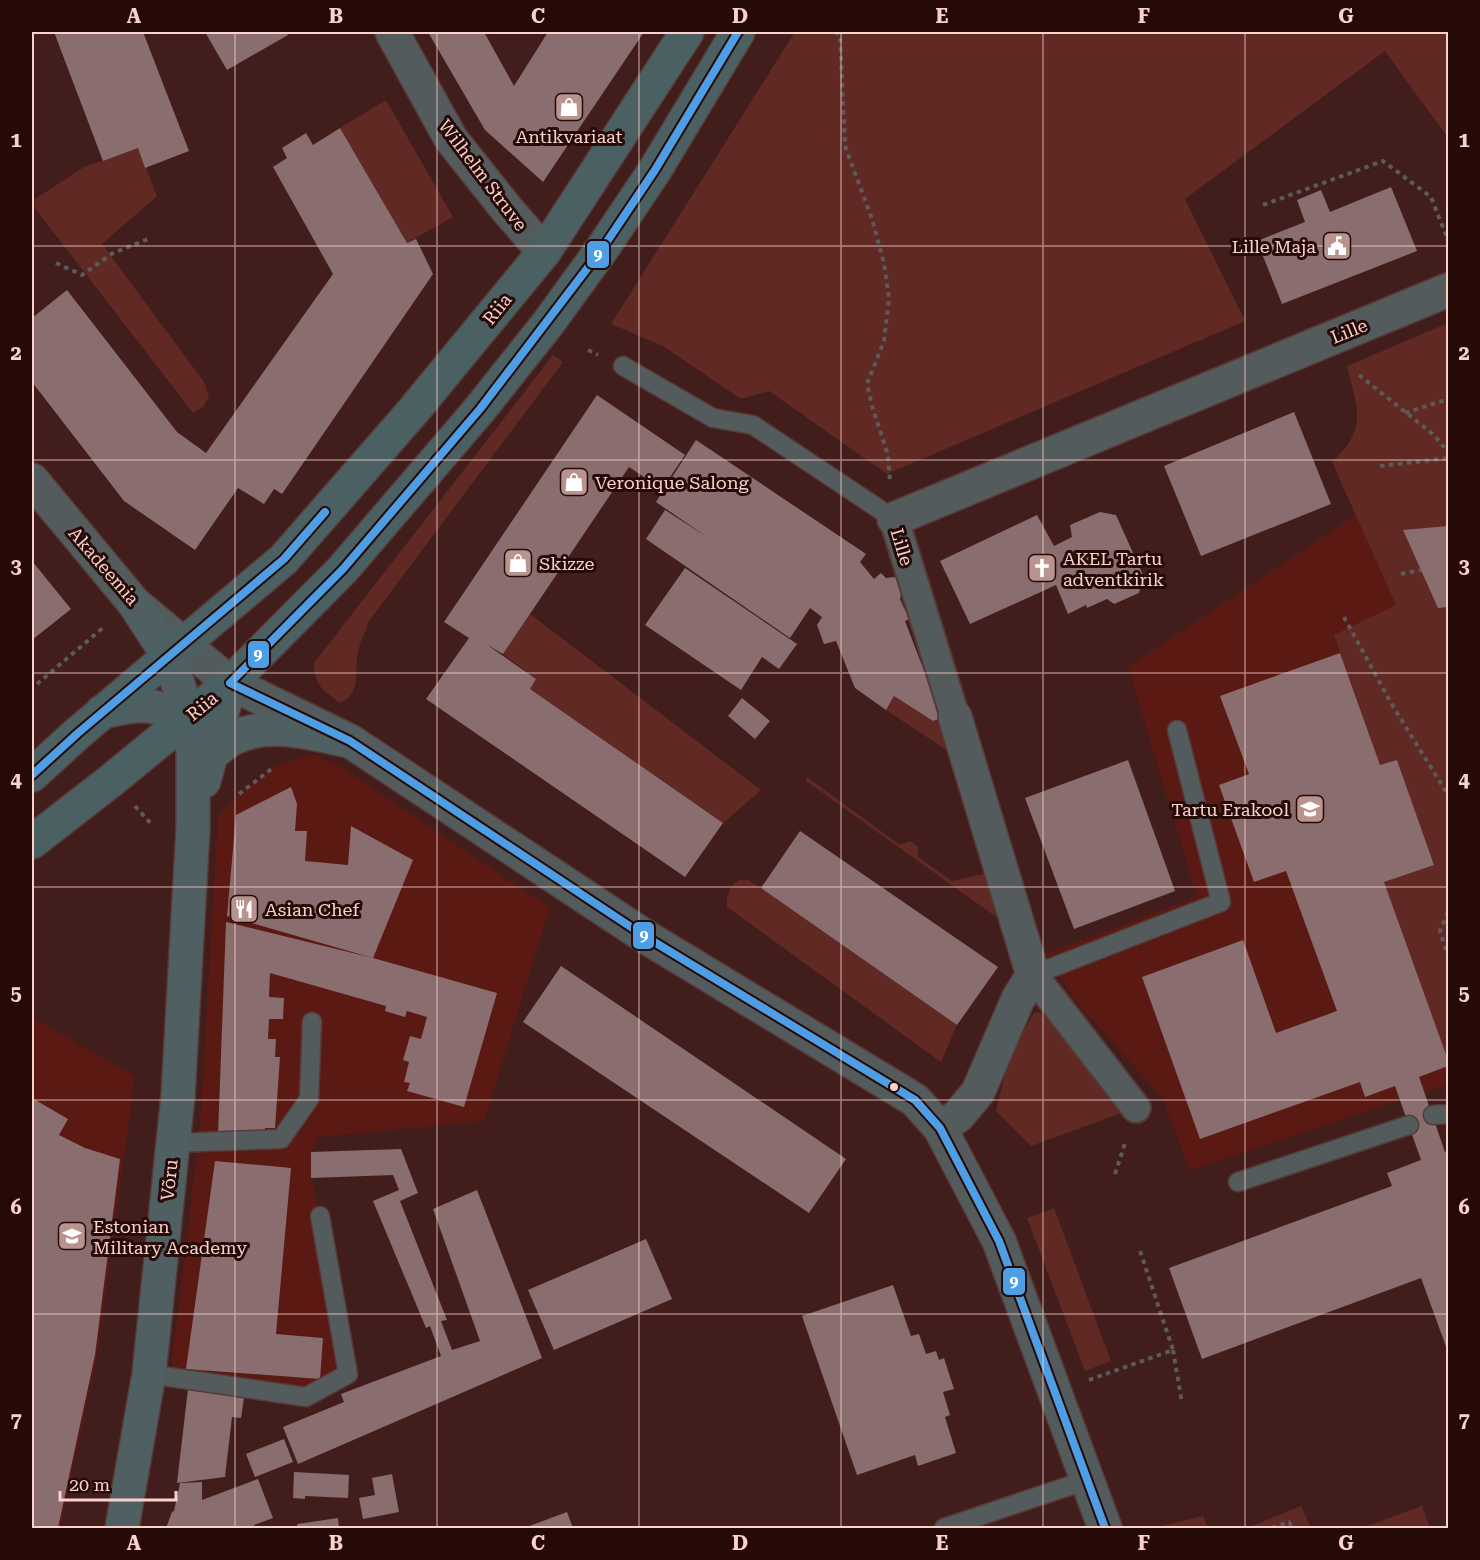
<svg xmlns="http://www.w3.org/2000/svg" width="1480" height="1560" font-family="'Roboto Serif',serif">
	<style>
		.built { fill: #5b1914 }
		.green { fill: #602924 }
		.building { fill: #8a6d6e }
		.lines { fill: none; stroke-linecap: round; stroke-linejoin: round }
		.service-casing { stroke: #573a38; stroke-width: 21 }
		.pedestrian-casing { stroke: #573a38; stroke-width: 32 }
		.minor-casing { stroke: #573a38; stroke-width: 36 }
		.secondary-casing { stroke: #573a38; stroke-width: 36 }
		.trunk-casing { stroke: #573a38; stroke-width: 36 }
		.path { stroke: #5c5a5a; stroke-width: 4; stroke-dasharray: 4.5 4.5; stroke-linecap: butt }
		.service { stroke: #545b5d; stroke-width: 18 }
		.pedestrian { stroke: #545b5d; stroke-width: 28 }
		.minor { stroke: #545b5d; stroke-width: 33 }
		.secondary { stroke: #506062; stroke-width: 33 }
		.trunk { stroke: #4a6062; stroke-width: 33 }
		.bus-1-casing { stroke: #250a07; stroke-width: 12 }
		.bus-1 { stroke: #4d9ee5; stroke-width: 8 }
		.grid { fill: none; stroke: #fad2cb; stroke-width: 1.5; stroke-opacity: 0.55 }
		.bus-dot { fill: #fad2cb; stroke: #250a07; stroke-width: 2 }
		.labels { text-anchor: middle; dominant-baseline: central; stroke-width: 6; stroke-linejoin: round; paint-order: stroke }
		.poi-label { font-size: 18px; fill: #fad2cb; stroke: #250a07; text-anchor: start }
		.street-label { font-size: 18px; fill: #fad2cb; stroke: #250a07 }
		.line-badge { stroke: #250a07; stroke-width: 2 }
		.badge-label { font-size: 16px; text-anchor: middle; font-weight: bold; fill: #fff }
		.neatline { fill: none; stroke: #fad2cb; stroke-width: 2 }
		.grid-label { font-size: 20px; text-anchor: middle; font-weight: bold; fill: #fad2cb }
	</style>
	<rect width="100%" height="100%" fill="#411e1c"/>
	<path class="built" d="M1356 515 1448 722V1084L1190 1171 1162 1097 1077 1003 1046 954 1197 897 1128 667Z
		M311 754 335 763 550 907 484 1121 319 1137 311 1152V1178L320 1216 348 1374 306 1397 170 1377 200 1127 218 816 241 792 274 767Z
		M32 1017 135 1076 97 1356 60 1528H32Z"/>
	<path class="green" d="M795 32H1448V138L1385 51 1185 199 1245 321 887 474 769 391 741 399 663 346 611 324Z
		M386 100 453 217 407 243 340 128Z
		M138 148 157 196 102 244 204 382 209 396 203 407 193 413 34 207 35 199 84 167Z
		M1448 323V1060L1384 882 1434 864 1397 760 1380 765 1334 635 1396 605 1332 462C1369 428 1357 408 1347 366Z
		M553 355 563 362 369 621C366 631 360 642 358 652 354 671 362 694 340 703 323 690 314 685 314 663Z
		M530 614 761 790 723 823 530 689 536 679 503 654Z
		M894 696 933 721 942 718 957 757 886 710Z
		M807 777 900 845 910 841 918 847V857L952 881 988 873 1002 921 806 781Z
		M739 880H748L761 888 957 1025 941 1062 727 907C727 895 728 887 739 880Z
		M1053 1012 1124 1112 1031 1146 996 1111 1009 1058 1034 1013Z
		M1054 1208 1111 1361 1085 1371 1027 1218Z
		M1301 1506 1311 1528H1247Z
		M1422 1506 1430 1528H1362Z
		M1203 1516 1208 1528H1153Z"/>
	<path class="building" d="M54 32H143L189 151 145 168 138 148 103 161Z
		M205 32H286L288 35 227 70Z
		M428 32H484L514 86 548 32H644L543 182 485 130Z
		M340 128 407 243 416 239 433 274 282 494 274 489 264 504 238 488 195 550 124 501 32 382V318L67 290 177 432 206 453 333 274 273 167 287 158 282 148 306 133 313 145Z
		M1391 187 1417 251 1282 304 1257 241 1305 222 1297 200 1321 190 1330 212Z
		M597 395 685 455 662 489 629 467 503 654 486 644 536 679 530 689 723 823 685 877 426 699 469 638 444 622Z
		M1294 412 1331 504 1201 556 1164 466Z
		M696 440 866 554 860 562 874 579 881 573 886 578 895 577 902 588 900 599 909 619 905 621 942 718 933 721 894 696 886 710 855 688 836 641 824 644 817 625 822 617 810 608 790 638 646 539 665 510 707 537 656 502Z
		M1100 512 1116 515 1143 575 1139 593 1114 604 1107 599 1087 608 1086 605 1068 614 1056 585 970 624 940 561 1037 515 1054 546 1072 537 1070 525Z
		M1448 526V607L1438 608 1403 530Z
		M32 561 71 609 32 640Z
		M685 568 797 644 779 669 762 657 741 690 645 625Z
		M1340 653 1380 765 1397 760 1434 865 1384 882 1448 1060V1066L1419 1077 1445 1152 1448 1150V1352L1421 1278 1202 1359 1169 1268 1392 1186 1387 1173 1421 1160 1395 1086 1365 1097 1360 1082 1200 1139 1142 977 1243 940 1276 1033 1337 1011 1286 871 1254 882 1219 785 1249 774 1220 696Z
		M742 698 770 721 755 739 728 716Z
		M1128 760 1175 891 1074 929 1025 798Z
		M291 787 297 804 295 831H307L305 861 348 865 351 826 413 860 373 958 227 916 236 815Z
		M800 831 998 967 957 1025 761 888Z
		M226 922 373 958 497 993 464 1107 407 1091 410 1083 404 1082 409 1062 403 1060 410 1036 421 1039 427 1017 407 1011 405 1017 385 1011 386 1006 270 973 269 997 284 998 283 1019H269L268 1039H276L275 1057H280L275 1128H265V1136L218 1135Z
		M561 966 846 1159 809 1213 523 1022Z
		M32 1098 68 1119 59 1135 85 1148 120 1159 95 1355 58 1528H32Z
		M401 1149 418 1193 400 1201 447 1320 441 1321 452 1350 480 1341 433 1209 477 1190 542 1358 298 1464 283 1427 344 1402 341 1394 441 1356 430 1326 426 1328 373 1201 399 1190 393 1175 311 1178V1152Z
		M215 1161 291 1168 276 1334 323 1338 320 1379 186 1369Z
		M646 1239 672 1299 554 1350 528 1290Z
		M893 1285 911 1336 919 1334 926 1354 936 1351 939 1360 944 1358 954 1389 943 1392 950 1415 945 1417 956 1453 918 1466 915 1455 857 1475 802 1316Z
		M188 1389 235 1394V1397L244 1398 241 1418 232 1417 225 1477 177 1483Z
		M284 1439 293 1462 255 1477 246 1454Z
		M294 1472 349 1475 348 1498 305 1496V1499L293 1498Z
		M392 1474 399 1512 363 1519 359 1498 375 1495 372 1478Z
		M258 1479 273 1518 254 1525 256 1528H166L172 1512 174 1511 180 1483 202 1482V1500Z
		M567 1512 573 1528H524Z
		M338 1518 339 1528H298L297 1524Z"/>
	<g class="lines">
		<g class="service-casing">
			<path id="service" d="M623 366 713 418 753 425 894 519
				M1033 975 1221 902 1177 730
				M1433 1115 1448 1114
				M173 1143 281 1139 309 1099 312 1022
				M1238 1182 1409 1125
				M149 1374 306 1397 348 1374 320 1216
				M944 1528 1087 1480"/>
		</g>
		<g class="pedestrian-casing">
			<path id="pedestrian" d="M894 519 955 717
				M1033 975 1136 1108"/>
		</g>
		<g class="minor-casing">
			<path id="minor" d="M392 32 451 139 505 207 544 252
				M32 480 134 603 230 683 350 741 646 937 915 1100 940 1128 999 1241 1105 1528
				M894 519 1448 290
				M940 1128 958 1116 978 1092 1018 999 1033 975 955 717"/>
		</g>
		<g class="secondary-casing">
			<path id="secondary" d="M102 712C131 706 156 698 180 722 185 727 188 737 191 744
				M210 755C218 750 225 742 234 738 270 720 312 734 350 741
				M204 781 230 683
				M122 1528 149 1374 173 1143 178 1096 193 829V748L189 717 169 657 134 603"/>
		</g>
		<g class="trunk-casing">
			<path id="trunk" d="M32 775 78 733 284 559 414 410 544 252 687 32
				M32 842 113 779 230 683 343 569 480 409 549 322 602 249 655 170 738 32"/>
		</g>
		<path class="path" d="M835 32 840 35 845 146 872 219 884 263 889 298 884 341 867 384 872 406 888 455 890 482
			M1263 205 1383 161 1431 197 1448 240
			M56 263 82 275 113 253 151 238
			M588 350 598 355
			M1359 375 1434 435 1448 452
			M1405 413 1448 399
			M1380 466 1448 458
			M1401 574 1421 570
			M1344 617 1391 703 1448 795
			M37 684 105 626
			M239 794 274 767
			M135 806 152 825
			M1448 912 1440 931 1448 957
			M1115 1174 1126 1140
			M1173 1350 1182 1403
			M1089 1380 1173 1350 1139 1248
			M1272 1528 1289 1522 1292 1528"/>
		<use href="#service" class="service"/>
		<use href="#pedestrian" class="pedestrian"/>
		<use href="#minor" class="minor"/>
		<use href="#secondary" class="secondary"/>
		<use href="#trunk" class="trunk"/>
		<g class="bus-1-casing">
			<path id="bus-1" d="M738 32 655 170 602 249 480 409 343 569 230 683 350 741 646 937 915 1100 940 1128 999 1241 1105 1528
				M32 775 78 733 284 559 325 512"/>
		</g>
		<use href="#bus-1" class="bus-1"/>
	</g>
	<path class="grid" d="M235 32V1528M437 32V1528M639 32V1528M841 32V1528M1043 32V1528M1245 32V1528M32 246H1448M32 460H1448M32 673H1448M32 887H1448M32 1100H1448M32 1314H1448"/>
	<defs>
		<g id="shop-square" transform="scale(1.5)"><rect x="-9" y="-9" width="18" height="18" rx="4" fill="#b9938e" stroke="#250a07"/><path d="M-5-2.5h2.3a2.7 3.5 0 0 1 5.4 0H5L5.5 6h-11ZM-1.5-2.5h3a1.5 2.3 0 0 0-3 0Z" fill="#fff"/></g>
		<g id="civic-square" transform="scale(1.5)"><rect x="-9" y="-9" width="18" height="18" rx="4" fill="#b9938e" stroke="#250a07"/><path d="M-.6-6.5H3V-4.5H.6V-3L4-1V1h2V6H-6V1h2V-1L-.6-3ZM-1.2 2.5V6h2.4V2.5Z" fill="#fff"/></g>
		<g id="church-square" transform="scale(1.5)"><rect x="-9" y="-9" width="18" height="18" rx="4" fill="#b9938e" stroke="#250a07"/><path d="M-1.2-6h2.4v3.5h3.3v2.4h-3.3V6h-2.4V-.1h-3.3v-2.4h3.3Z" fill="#fff"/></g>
		<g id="school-square" transform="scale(1.5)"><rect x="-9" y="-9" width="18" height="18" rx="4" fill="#b9938e" stroke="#250a07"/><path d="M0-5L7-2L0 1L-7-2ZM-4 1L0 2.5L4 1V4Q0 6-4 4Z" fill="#fff"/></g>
		<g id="restaurant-square" transform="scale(1.5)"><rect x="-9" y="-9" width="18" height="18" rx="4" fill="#b9938e" stroke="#250a07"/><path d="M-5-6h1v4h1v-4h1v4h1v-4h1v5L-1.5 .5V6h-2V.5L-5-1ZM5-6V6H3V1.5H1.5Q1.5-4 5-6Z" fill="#fff"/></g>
		<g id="university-square" transform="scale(1.5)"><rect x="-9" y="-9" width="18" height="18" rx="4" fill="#b9938e" stroke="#250a07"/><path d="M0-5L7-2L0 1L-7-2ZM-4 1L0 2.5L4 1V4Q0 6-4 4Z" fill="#fff"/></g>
	</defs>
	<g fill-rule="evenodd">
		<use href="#shop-square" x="569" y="107"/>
		<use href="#civic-square" x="1337" y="246"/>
		<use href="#shop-square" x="574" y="482"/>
		<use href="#shop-square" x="518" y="563"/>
		<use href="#church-square" x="1042" y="568"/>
		<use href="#school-square" x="1310" y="809"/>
		<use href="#restaurant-square" x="244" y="909"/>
		<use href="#university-square" x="72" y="1236"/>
	</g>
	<circle class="bus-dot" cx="894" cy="1087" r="5"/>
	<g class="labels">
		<g class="poi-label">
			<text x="569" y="136" text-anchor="middle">Antikvariaat</text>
			<text x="1316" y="246" text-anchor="end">Lille Maja</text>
			<text x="595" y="482">Veronique Salong</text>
			<text x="1063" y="558">AKEL Tartu<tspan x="1063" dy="21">adventkirik</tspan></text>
			<text x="539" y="563">Skizze</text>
			<text x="1289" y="809" text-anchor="end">Tartu Erakool</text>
			<text x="265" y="909">Asian Chef</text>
			<text x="93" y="1226">Estonian<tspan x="93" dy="21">Military Academy</tspan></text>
		</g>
		<g class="street-label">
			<text transform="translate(483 175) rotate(53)">Wilhelm Struve</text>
			<text transform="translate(497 309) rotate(-51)">Riia</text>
			<text transform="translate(1349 331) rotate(-22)">Lille</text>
			<text transform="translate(902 547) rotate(73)">Lille</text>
			<text transform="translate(104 566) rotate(49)">Akadeemia</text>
			<text transform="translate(202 706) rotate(-39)">Riia</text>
			<text transform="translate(169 1180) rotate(-84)">Võru</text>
		</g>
	</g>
	<g class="line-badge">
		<rect x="586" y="240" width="24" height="29" rx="6" fill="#4d9ee5"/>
		<rect x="247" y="640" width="23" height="29" rx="6" fill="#4d9ee5"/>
		<rect x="632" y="921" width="23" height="29" rx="6" fill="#4d9ee5"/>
		<rect x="1002" y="1267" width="24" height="29" rx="6" fill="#4d9ee5"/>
	</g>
	<g class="badge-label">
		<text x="598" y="260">9</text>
		<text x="258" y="660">9</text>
		<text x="644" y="941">9</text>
		<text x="1014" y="1287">9</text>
	</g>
	<rect width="1480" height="1560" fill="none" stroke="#250a07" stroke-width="66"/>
	<path d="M60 1491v9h116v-9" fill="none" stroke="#fad2cb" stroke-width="3"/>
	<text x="69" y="1491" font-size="18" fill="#fad2cb" stroke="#250a07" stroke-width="4.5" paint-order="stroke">20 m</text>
	<rect x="33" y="33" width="1414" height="1494" class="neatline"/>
	<g class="grid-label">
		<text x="134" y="23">A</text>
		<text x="336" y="23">B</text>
		<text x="538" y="23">C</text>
		<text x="740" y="23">D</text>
		<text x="942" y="23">E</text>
		<text x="1144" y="23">F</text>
		<text x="1346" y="23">G</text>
		<text x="16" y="147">1</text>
		<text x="1464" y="147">1</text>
		<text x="16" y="360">2</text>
		<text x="1464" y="360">2</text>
		<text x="16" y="573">3</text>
		<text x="1464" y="573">3</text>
		<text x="16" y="787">4</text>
		<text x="1464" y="787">4</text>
		<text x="16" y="1000">5</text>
		<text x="1464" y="1000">5</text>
		<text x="16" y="1214">6</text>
		<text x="1464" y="1214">6</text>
		<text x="16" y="1427">7</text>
		<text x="1464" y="1427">7</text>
		<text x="134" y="1550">A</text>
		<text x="336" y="1550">B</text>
		<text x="538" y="1550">C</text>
		<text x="740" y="1550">D</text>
		<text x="942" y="1550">E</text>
		<text x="1144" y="1550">F</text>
		<text x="1346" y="1550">G</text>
	</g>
</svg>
